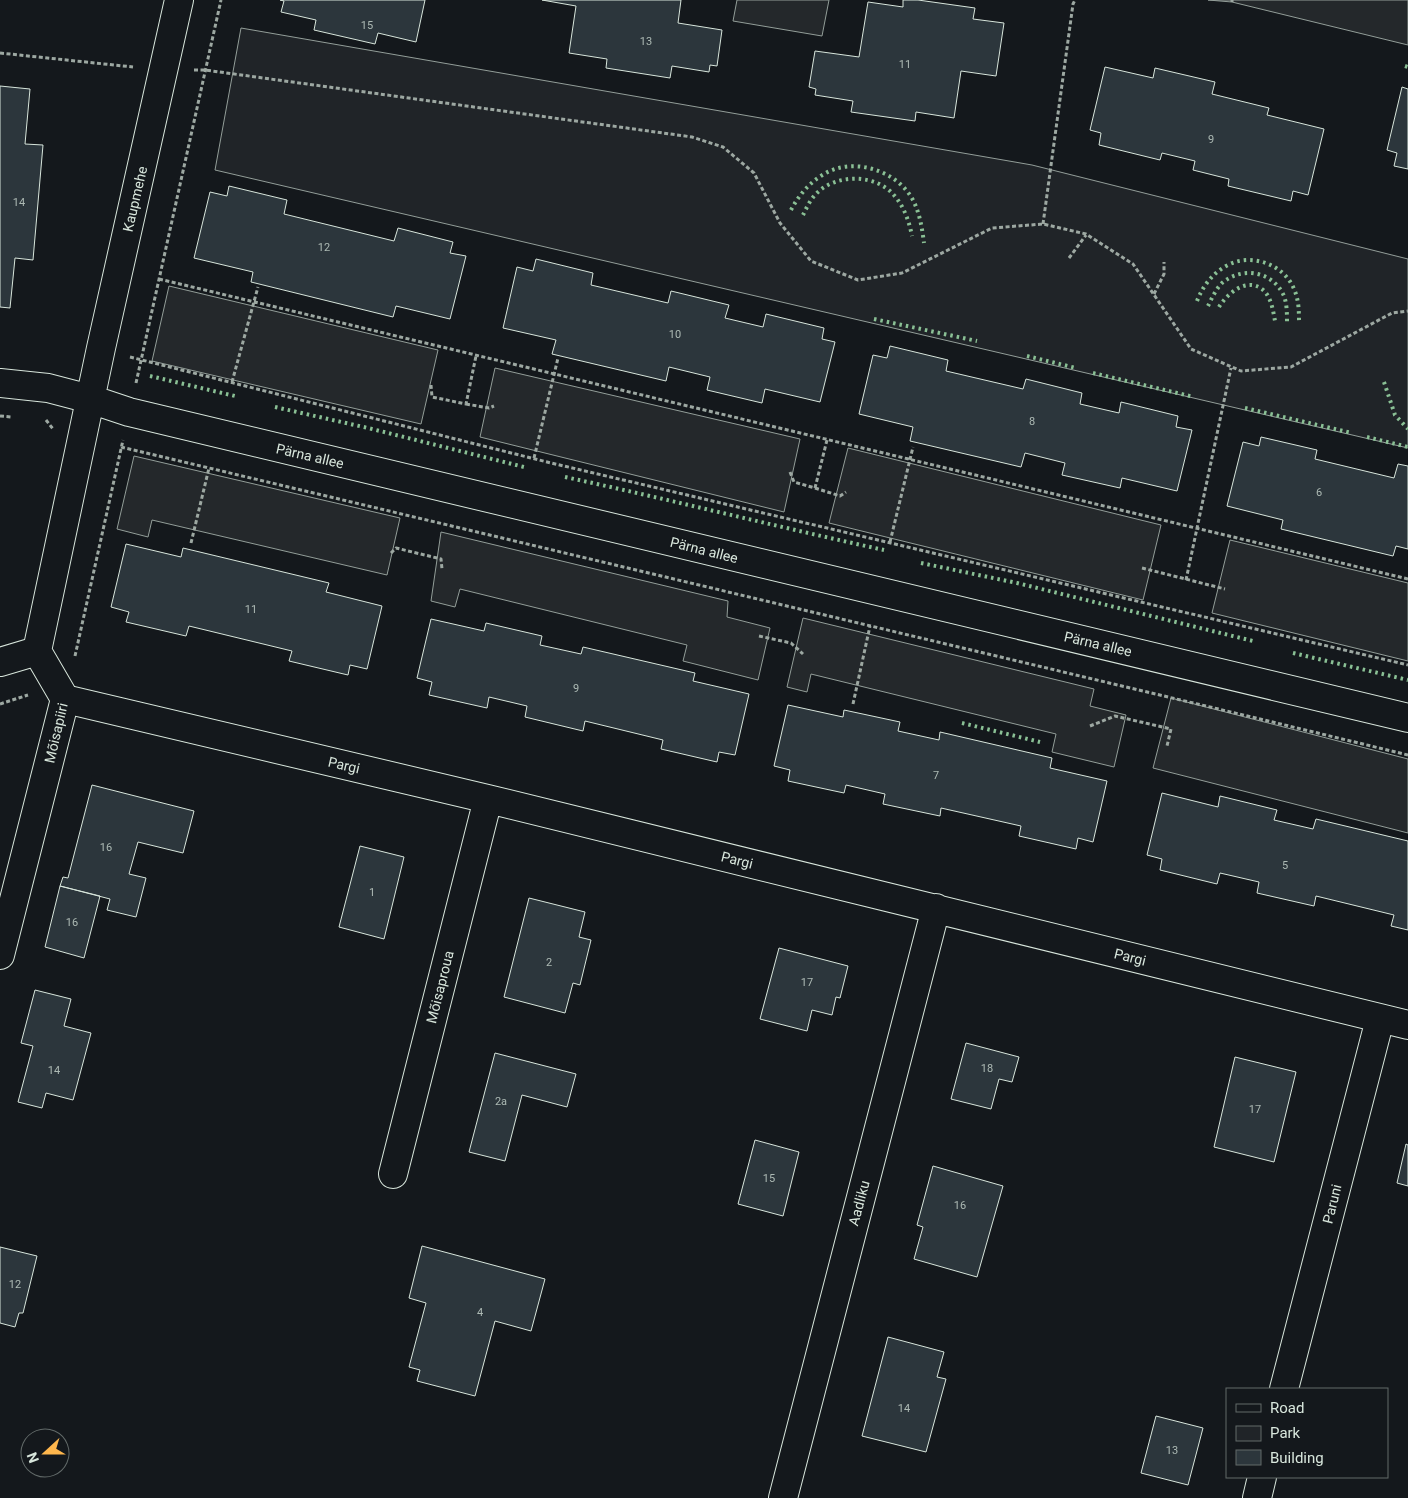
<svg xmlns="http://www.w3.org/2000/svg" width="1408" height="1498" font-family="Roboto,sans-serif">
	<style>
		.green { fill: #202428; stroke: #939e99 }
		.parking { fill: #24282b; stroke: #939e99 }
		.building { fill: #2c363c; stroke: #d8e6dc }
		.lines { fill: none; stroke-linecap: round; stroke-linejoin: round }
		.street-casing { stroke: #d8e6dc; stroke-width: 30 }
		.path { stroke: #9da8a2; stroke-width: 3; stroke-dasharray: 4 2.5; stroke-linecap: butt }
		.street { stroke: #14181c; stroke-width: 28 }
		.hedge { stroke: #8ac095; stroke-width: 4; stroke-dasharray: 2.5 4; stroke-linecap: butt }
		.labels { text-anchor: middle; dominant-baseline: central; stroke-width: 4; stroke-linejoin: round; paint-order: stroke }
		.number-label { font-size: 11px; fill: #adbab4 }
		.street-label { font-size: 14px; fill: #d8e6dc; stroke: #14181c }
	</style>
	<rect width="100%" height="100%" fill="#14181c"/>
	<path class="green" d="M241 28 1032 165 1408 259V448L215 170Z"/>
	<path class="parking" d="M737 0H829L822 36 733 21Z
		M1208 0H1408V45L1232 2Z
		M169 286 438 350 421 424 152 361Z
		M495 368 800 439 784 512 480 437Z
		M848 448 1161 525 1143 600 829 523Z
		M134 456 400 518 387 575 152 520 148 537 117 529Z
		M441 532 728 601 727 617 770 628 758 680 683 661 687 645 460 589 455 607 431 601Z
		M1230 540 1408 583V661L1212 613Z
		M803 618 1094 689 1090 706 1126 715 1114 767 1052 752 1056 734 811 674 807 692 787 687Z
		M1171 698 1408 759V833L1153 768Z"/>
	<path class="building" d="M280 0H425L416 42 378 33 375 44 314 30 316 20 281 12 284 1Z
		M542 0H681L678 23 722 30 717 66 710 65 709 72 672 66 670 78 606 68 607 59 569 53 576 6Z
		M903 0H918L975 8 973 19 1004 23 996 76 961 71 954 118 916 112 915 121 851 112 853 101 815 95 816 89 809 87 815 51 859 57 868 2 903 7Z
		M1105 67 1153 78 1155 68 1215 82 1212 94 1269 108 1267 115 1324 129 1308 195 1293 191 1291 201 1228 186 1229 179 1193 170 1195 161 1162 153 1160 160 1099 145 1101 133 1090 130Z
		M0 86 30 89 25 144 43 145 33 260 15 258 10 308 0 307Z
		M1402 87 1408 89V169L1394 166 1397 153 1387 150Z
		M229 186 287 200 284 214 394 241 398 228 453 242 450 253 466 256 450 319 396 306 393 317 251 282 253 272 194 258 210 192 227 196Z
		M536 259 593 273 591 285 668 303 671 291 729 305 725 318 763 327 766 314 824 328 822 339 835 342 820 402 765 389 762 403 707 390 710 377 669 367 666 381 552 354 556 340 503 328 517 267 533 271Z
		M890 346 948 360 946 371 1023 389 1026 379 1082 393 1080 404 1119 413 1121 402 1178 416 1176 427 1192 430 1177 491 1122 478 1120 488 1062 475 1065 463 1025 453 1021 467 910 441 913 427 859 414 873 355 887 358Z
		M1261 437 1317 450 1315 459 1394 478 1398 464 1408 466V549L1396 546 1393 556 1281 529 1283 520 1227 506 1243 442 1259 446Z
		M126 544 181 557 183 548 329 583 326 592 382 606 367 669 350 665 348 675 289 661 292 651 189 626 186 636 126 622 129 612 111 607Z
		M431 619 484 631 486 623 542 636 540 645 581 654 583 647 695 673 693 681 749 694 735 755 719 752 717 762 661 749 663 740 585 721 583 731 525 717 527 706 489 697 487 708 429 695 432 682 417 678Z
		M788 705 843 717 844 710 900 722 898 731 939 740 940 732 1052 758 1050 768 1107 781 1093 842 1078 838 1076 849 1019 836 1021 826 941 808 940 816 883 804 885 794 846 785 844 793 788 781 790 770 774 766Z
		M92 785 194 811 183 853 138 842 129 874 146 878 136 917 107 910 110 899 60 886 63 877 68 878Z
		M1162 793 1218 807 1220 796 1277 810 1274 820 1313 829 1316 819 1408 841V930L1391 926 1394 915 1316 896 1314 906 1257 893 1259 882 1220 873 1217 884 1160 870 1162 859 1147 855Z
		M360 846 404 857 384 939 339 927Z
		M60 886 100 896 84 958 45 947Z
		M529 898 585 912 579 937 591 940 580 985 573 983 565 1013 504 997Z
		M779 948 848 966 840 998 836 997 832 1015 812 1010 807 1031 760 1019Z
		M35 990 71 999 64 1026 91 1033 73 1100 46 1093 42 1108 18 1102 33 1046 21 1043Z
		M966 1043 1019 1057 1012 1082 999 1079 991 1109 951 1099Z
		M495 1053 576 1074 567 1107 522 1095 505 1161 469 1152Z
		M1235 1057 1296 1072 1274 1162 1214 1147Z
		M755 1140 799 1152 783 1216 738 1204Z
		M1406 1144 1408 1145V1186L1397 1183Z
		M933 1166 1003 1186 977 1277 914 1259 923 1227 917 1225Z
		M422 1246 545 1279 531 1331 495 1321 475 1396 417 1381 420 1370 409 1367 426 1303 409 1298Z
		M0 1247 37 1256 23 1313H19L15 1327 0 1323Z
		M888 1337 944 1352 937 1377 946 1379 926 1452 862 1436Z
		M1156 1416 1203 1428 1188 1485 1141 1473Z"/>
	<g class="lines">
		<g class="street-casing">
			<path id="street" d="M0 383 48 388 90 399 129 412 1408 718
				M0 662 37 651
				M65 699 488 799 1408 1025
				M0 955 65 699 37 651 101 348 179 0
				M393 1174 488 799
				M1284 1389 1380 1019
				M783 1498 936 908
				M1257 1498 1262 1477"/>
		</g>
		<path class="path" d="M1232 2V0
			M0 53 133 67
			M194 70H205L692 137 723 147 754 173 780 223 811 261 858 280 902 273 992 228 1043 224 1086 234 1133 264 1191 349 1241 371 1291 367 1392 313 1408 311
			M1043 224 1073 4 1075 0
			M1069 258 1086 235
			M159 279 1408 579
			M1154 294 1164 274V262
			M130 357 547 462 1408 665
			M232 382 258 287
			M136 383 221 0
			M431 385 432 397 466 404 476 356
			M466 404 489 408 494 406
			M0 416 11 417
			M46 420 53 429
			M121 447 1256 718 1408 755
			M534 458 558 358
			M790 472 794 482 815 488 827 440
			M815 488 840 496 846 492
			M890 542 913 447
			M191 543 209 468
			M391 553 396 548 441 559 442 569
			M1142 568 1225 589
			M1186 580 1231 368
			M759 636 791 643 803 654
			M75 656 123 440
			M0 704 28 695
			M853 704 870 626
			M1090 726 1115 716 1171 729 1167 746"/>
		<use href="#street" class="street"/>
		<path class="hedge" d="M1405 66 1408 67
			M791 210C799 195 809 183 824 174 854 156 899 171 914 202 920 215 922 228 924 243
			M803 215C807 207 811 198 818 192 837 174 875 174 893 194 904 206 909 221 912 236
			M1197 301C1203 286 1212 274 1226 266 1250 252 1284 264 1294 289 1299 300 1299 312 1299 323
			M1208 306C1212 298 1216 289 1222 283 1242 266 1273 271 1284 296 1287 304 1287 314 1287 323
			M1219 307C1227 294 1246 277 1262 289 1271 296 1273 310 1275 321
			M874 319 977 341
			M1027 356 1076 368
			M1093 373 1194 397
			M150 376 235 396
			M1384 382 1395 415 1408 429
			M275 407 368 428 524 467
			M1245 408 1352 433
			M1367 437 1408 447
			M565 477C672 500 778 527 884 550
			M921 563 1017 583 1253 641
			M1293 653 1408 680
			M962 723 1040 742"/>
	</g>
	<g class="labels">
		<g class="number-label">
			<text x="367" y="25">15</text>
			<text x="646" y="41">13</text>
			<text x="905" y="64">11</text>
			<text x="1211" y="139">9</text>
			<text x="19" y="202">14</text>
			<text x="324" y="247">12</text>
			<text x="675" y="334">10</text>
			<text x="1032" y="421">8</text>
			<text x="1319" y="492">6</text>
			<text x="251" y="609">11</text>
			<text x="576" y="688">9</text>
			<text x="936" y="775">7</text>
			<text x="106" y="847">16</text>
			<text x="1285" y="865">5</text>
			<text x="372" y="892">1</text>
			<text x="72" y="922">16</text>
			<text x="549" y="962">2</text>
			<text x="807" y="982">17</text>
			<text x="987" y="1068">18</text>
			<text x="54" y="1070">14</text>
			<text x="501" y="1101">2a</text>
			<text x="1255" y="1109">17</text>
			<text x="769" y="1178">15</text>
			<text x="960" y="1205">16</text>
			<text x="15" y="1284">12</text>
			<text x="480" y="1312">4</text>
			<text x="904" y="1408">14</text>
			<text x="1172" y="1450">13</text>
		</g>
		<g class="street-label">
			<text transform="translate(135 199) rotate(-77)">Kaupmehe</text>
			<text transform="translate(310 456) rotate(13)">Pärna allee</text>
			<text transform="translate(704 550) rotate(14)">Pärna allee</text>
			<text transform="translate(1098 644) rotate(13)">Pärna allee</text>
			<text transform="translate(56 733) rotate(-77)">Mõisapiiri</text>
			<text transform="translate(344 765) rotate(13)">Pargi</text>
			<text transform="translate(737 860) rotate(14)">Pargi</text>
			<text transform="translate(1130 957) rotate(14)">Pargi</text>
			<text transform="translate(440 987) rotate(-76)">Mõisaproua</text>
			<text transform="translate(859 1203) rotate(-75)">Aadliku</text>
			<text transform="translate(1332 1204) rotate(-76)">Paruni</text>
		</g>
	</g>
	<rect x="1226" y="1388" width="162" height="90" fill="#14181c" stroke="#626a69"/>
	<rect x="1236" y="1404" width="25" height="8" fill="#14181c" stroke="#626a69"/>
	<text x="1270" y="1413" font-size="15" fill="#d8e6dc">Road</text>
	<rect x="1236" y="1426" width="25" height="15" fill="#202428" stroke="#626a69"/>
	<text x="1270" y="1438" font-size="15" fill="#d8e6dc">Park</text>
	<rect x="1236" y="1450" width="25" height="15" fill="#2c363c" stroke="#626a69"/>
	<text x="1270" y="1463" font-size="15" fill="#d8e6dc">Building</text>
	<g transform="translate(45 1453) rotate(249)"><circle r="24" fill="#14181c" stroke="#626a69"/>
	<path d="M0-4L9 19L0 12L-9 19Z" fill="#ffb74d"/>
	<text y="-8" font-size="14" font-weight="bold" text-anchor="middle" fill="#d8e6dc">N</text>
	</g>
</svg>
